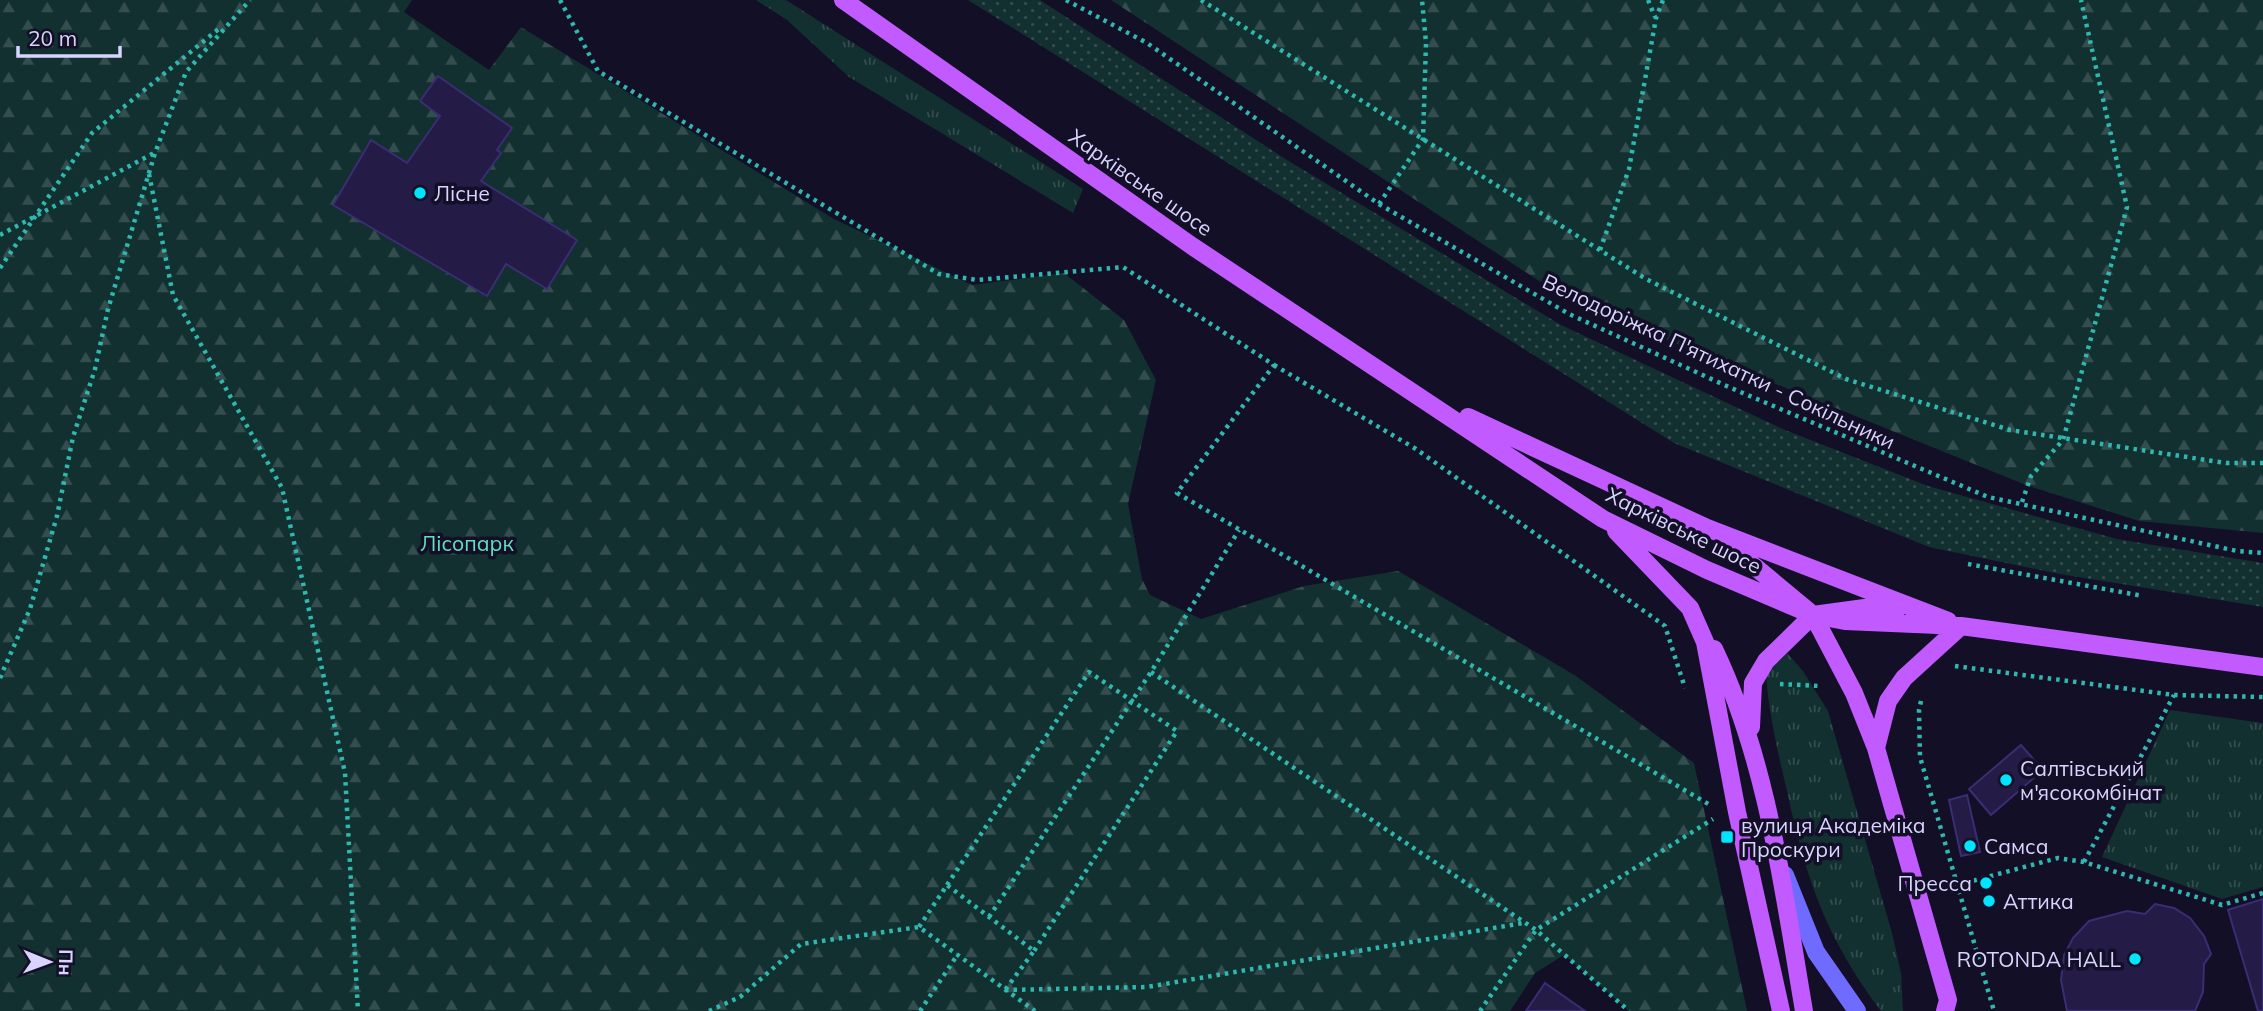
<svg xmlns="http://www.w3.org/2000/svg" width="2263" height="1011" font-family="Mulish,sans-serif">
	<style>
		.grass { fill: url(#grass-tufts) }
		.forest { fill: url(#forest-firs) }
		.park { fill: url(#park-dots) }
		.building { fill: #241b47; stroke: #3b2d73; stroke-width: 2 }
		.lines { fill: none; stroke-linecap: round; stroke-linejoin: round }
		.path { stroke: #2fb8b0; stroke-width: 4.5; stroke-dasharray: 3.5 5; stroke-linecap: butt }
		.secondary { stroke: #6f6bff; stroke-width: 18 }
		.primary { stroke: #c25bff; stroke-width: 18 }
		.poi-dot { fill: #00e5ff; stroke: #130f26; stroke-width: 2.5 }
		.labels { text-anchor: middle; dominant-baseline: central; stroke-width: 7; stroke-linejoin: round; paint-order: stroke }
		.street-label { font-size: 21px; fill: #d9d4ff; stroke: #130f26 }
		.poi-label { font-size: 21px; fill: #d9d4ff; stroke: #130f26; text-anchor: start }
		.park-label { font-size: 21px; fill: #5fe0c0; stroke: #130f26 }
	</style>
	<defs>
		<pattern id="grass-tufts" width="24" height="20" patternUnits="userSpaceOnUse" patternTransform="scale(1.75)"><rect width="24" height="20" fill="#12302f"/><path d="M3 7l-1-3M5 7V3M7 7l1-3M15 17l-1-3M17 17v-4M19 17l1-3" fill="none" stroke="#344d4e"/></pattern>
		<pattern id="forest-firs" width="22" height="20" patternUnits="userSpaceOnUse" patternTransform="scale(1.75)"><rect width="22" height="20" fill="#12302f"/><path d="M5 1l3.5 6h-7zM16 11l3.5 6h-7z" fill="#344d4e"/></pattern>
		<pattern id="park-dots" width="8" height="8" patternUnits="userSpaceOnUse" patternTransform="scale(1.75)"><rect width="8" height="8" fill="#12302f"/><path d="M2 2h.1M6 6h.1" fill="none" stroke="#344d4e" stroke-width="1.8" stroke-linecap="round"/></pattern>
	</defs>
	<rect width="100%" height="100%" fill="#130f26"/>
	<path class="grass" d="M756 0H786L1083 189 1073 213 849 77 787 20Z
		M1787 653 1803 671 1828 711 1892 933 1901 973 1903 1011H1881C1826 938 1806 879 1787 791 1778 753 1769 715 1766 675Z
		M2170 710 2263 723V887L2222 899 2102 857Z"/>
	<path class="forest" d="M0 0H412L404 12 489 70 521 27 834 219 972 285 1064 273 1124 320 1156 380 1128 504 1142 579 1150 595 1201 619 1304 586 1398 571 1576 676 1694 763 1747 1011H1629L1564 955 1535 973 1510 1011H0Z
		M1111 0H2263V533L2139 521 2026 485 1568 300Z"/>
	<path class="park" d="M968 0H1040L1287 160 1561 325 1785 430 1928 486 2117 539 2263 563V607L2060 574 1929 547 1674 443Z"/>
	<path class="building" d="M438 76 512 128 497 150 501 153 481 181 577 240 547 289 506 264 487 296 333 205 371 140 407 163 440 116 420 101Z
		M2021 745 2043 770 1991 815 1969 789Z
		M1967 795 1980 852 1961 856 1949 800Z
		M2263 899V1011H2258L2228 910Z
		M2155 904 2174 908 2190 918 2204 936 2211 954 2204 964 2203 992 2195 1011H2067L2061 980 2064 955 2073 938 2089 921 2127 911 2145 914Z
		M1545 983 1585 1011H1526Z"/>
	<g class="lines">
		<path class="path" d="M560 0 598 71 939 274 977 280 1123 267 1274 365 1177 493 1710 805
			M1066 0 1147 43 1379 204 1569 314 1731 388 1988 497 2237 551 2263 553
			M1201 0 1646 279 1846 379 2010 430 2226 463H2263
			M1648 0 1655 17
			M149 174 173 295 282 488 345 773 358 1011
			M1379 204 1423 139 1426 43 1422 0
			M0 235 154 153
			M1600 250 1629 169 1656 18 1663 0
			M0 268 92 133 221 27
			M1274 365 1416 449 1665 626 1685 688
			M2022 502 2031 476 2063 440 2127 207 2081 0
			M1968 564 2143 596
			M1955 666 2174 695 2263 697
			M1151 672 1536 930 1629 1011
			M0 678 30 609 57 516 73 437 95 369 108 309 155 153 186 72 250 0
			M1780 684 1820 686
			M1921 701 1919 710 1920 757 1994 1011
			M2084 862 2174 695
			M947 885 1089 672 1177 731 1034 951
			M1957 885 2058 858 2084 862 2222 905 2263 893
			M989 917 1151 672 1239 530
			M919 927 947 885 1034 951 1005 990
			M1005 990 1147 987 1523 923
			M709 1011 740 997 801 944 919 927 1035 1011
			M920 1011 958 954
			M1480 1011 1536 930 1713 819"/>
		<path class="secondary" d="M1785 875 1816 952 1857 1011"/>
		<path class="primary" d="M843 0 1192 246 1603 519 1707 570 1813 615 1845 621 1961 626 2263 667
			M1468 417 1707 528 1948 621
			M1616 531 1690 608 1705 642 1737 812 1781 1011
			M1724 541 1813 615 1854 693 1876 748 1948 1000 1945 1011
			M1714 649C1768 762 1783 889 1804 1011
			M1751 727 1753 683 1766 661 1813 615 1872 607 1897 609
			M1876 748 1888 701 1904 678 1961 626"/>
	</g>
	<g class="poi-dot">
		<circle cx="420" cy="193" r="7"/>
		<circle cx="2006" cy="780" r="7"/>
		<rect x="1720" y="830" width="14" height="14" rx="3.5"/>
		<circle cx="1970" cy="846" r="7"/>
		<circle cx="1986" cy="883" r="7"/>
		<circle cx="1989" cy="901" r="7"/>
		<circle cx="2135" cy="959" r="7"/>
	</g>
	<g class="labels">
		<g class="street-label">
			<text transform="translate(1141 182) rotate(35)">Харківське шосе</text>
			<text transform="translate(1719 361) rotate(25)">Велодоріжка П'ятихатки - Сокільники</text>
			<text transform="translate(1684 530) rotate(26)">Харківське шосе</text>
		</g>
		<g class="poi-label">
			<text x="434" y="193">Лісне</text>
			<text x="2020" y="768">Салтівський<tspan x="2020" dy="24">м'ясокомбінат</tspan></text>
			<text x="1741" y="825">вулиця Академіка<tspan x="1741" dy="24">Проскури</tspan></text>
			<text x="1984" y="846">Самса</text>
			<text x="1972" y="883" text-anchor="end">Пресса</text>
			<text x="2003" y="901">Аттика</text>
			<text x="2121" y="959" text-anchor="end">ROTONDA HALL</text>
		</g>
		<g class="park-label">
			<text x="467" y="543">Лісопарк</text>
		</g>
	</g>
	<g transform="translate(49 962) rotate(91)" stroke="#130f26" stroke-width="5" paint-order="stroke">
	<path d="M0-5L12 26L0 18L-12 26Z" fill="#d9d4ff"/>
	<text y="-10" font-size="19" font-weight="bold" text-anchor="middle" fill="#d9d4ff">Пн</text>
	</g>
	<path d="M18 46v10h102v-10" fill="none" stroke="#d9d4ff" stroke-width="3.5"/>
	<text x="28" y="46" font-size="21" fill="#d9d4ff" stroke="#130f26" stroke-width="5" paint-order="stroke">20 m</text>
</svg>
